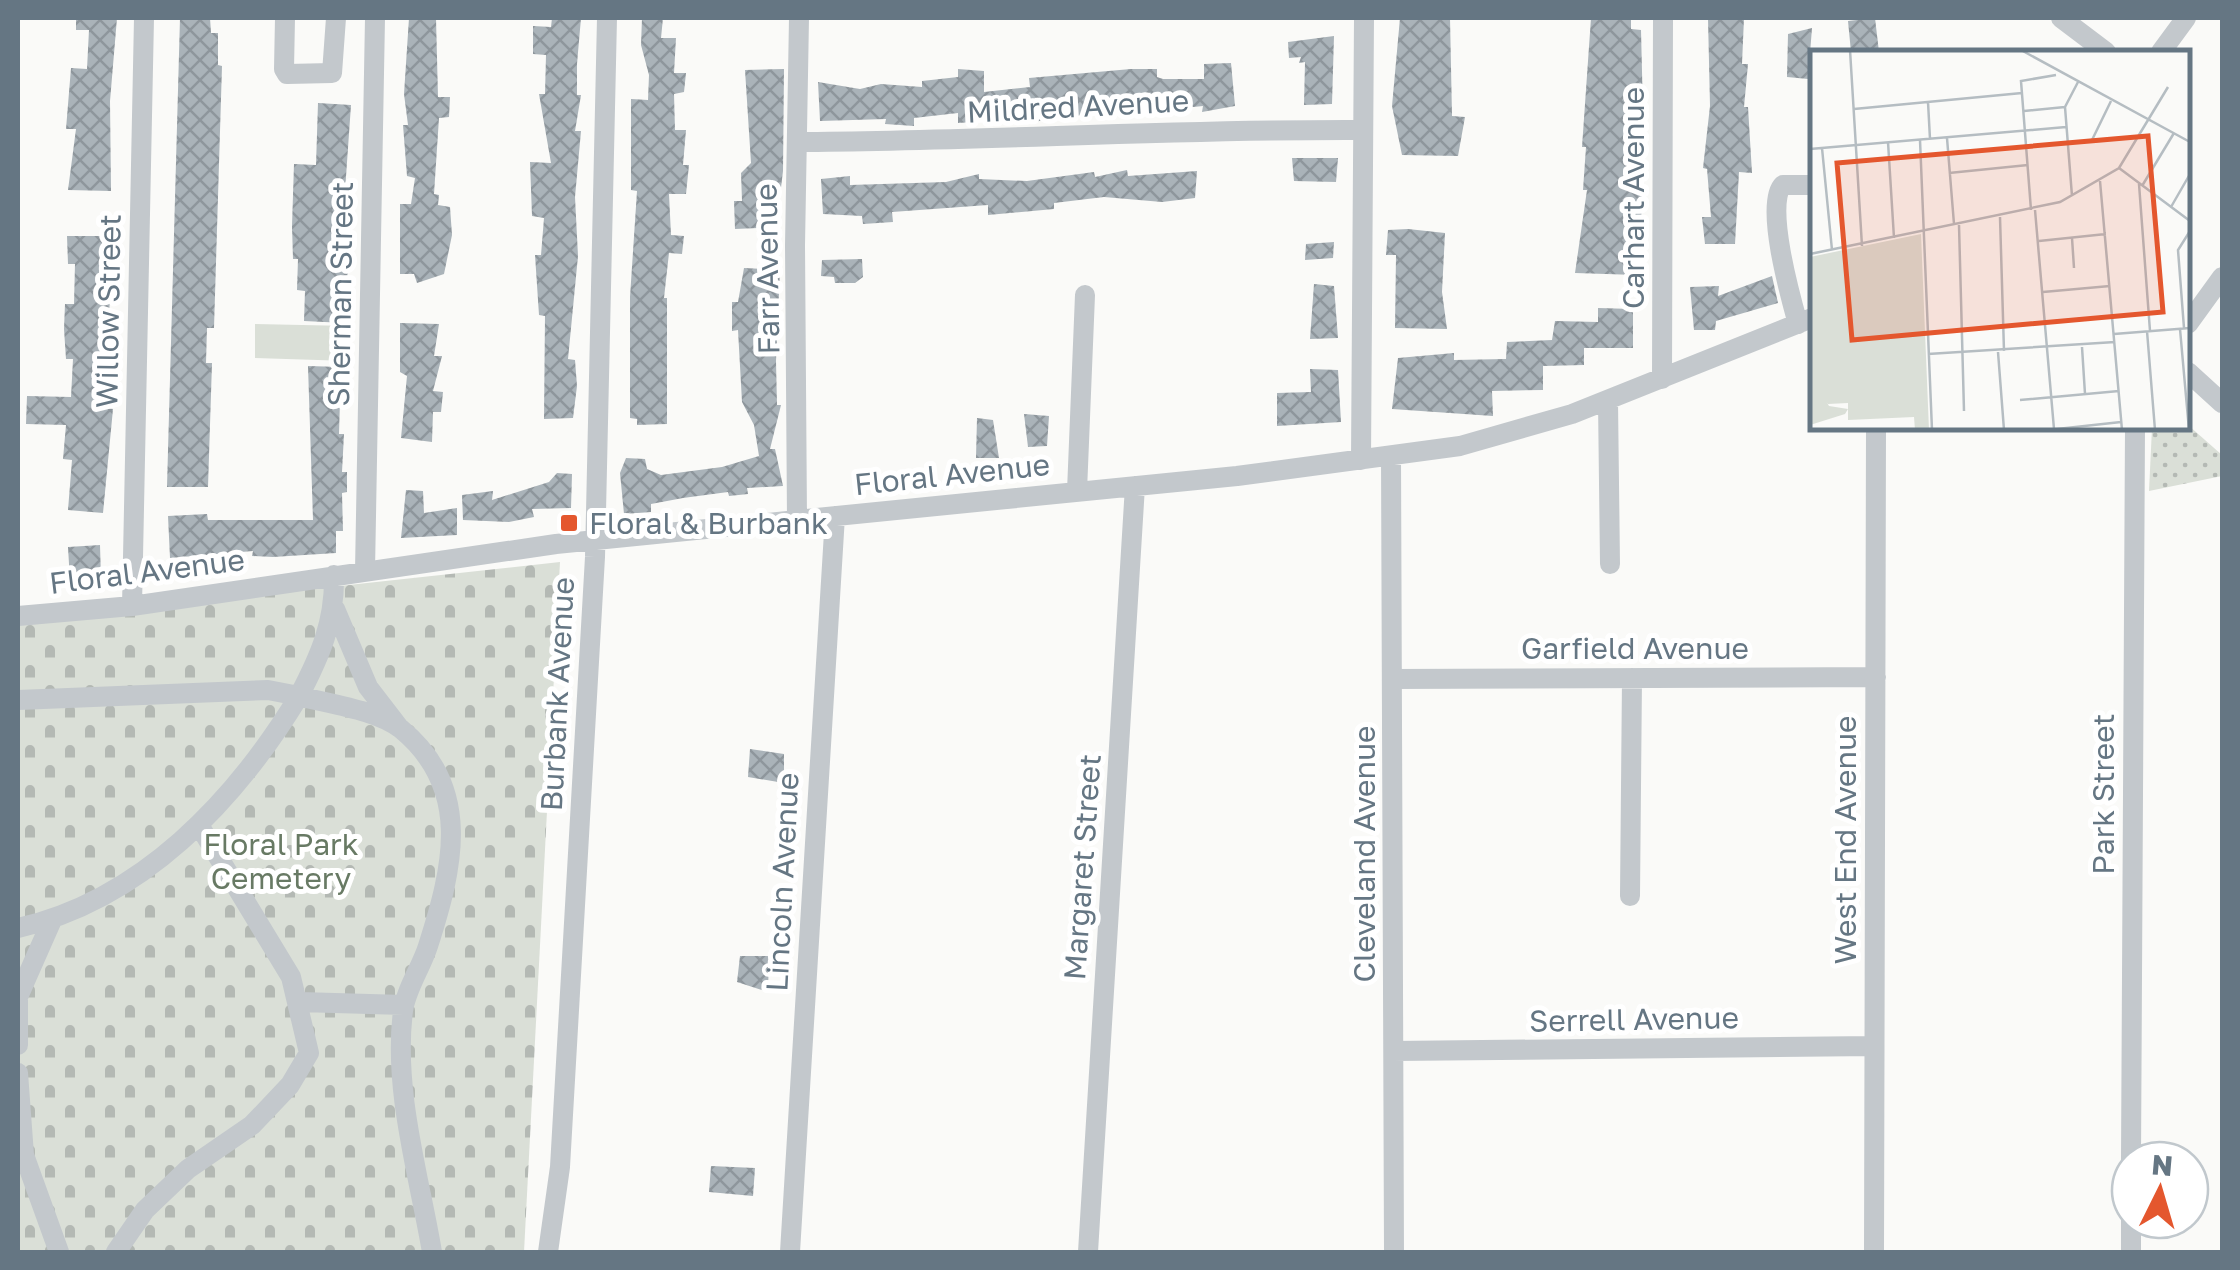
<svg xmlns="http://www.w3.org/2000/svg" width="2240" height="1270" font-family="'Golos Text',sans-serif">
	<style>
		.green { fill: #dadfd7 }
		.cemetery { fill: url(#cemetery-stones) }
		.park { fill: url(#park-dots) }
		.building { fill: url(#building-cross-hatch) }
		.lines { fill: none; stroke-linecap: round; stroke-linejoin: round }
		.minor { stroke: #c3c8cc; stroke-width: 20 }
		.poi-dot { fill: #e4572e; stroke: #fff; stroke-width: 4 }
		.labels { text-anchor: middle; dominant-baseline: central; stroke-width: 10; stroke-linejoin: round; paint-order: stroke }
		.street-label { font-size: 30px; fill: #657683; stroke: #fff }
		.poi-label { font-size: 30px; fill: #657683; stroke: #fff; text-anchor: start }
		.park-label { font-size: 30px; fill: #687a64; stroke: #fff }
		.inset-road { fill: none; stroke: #b5bdc2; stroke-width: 2.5 }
		.view { fill: #e4572e; fill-opacity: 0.15; stroke: #e4572e; stroke-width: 5 }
		.inset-edge { fill: none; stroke: #657683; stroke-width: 5 }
	</style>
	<defs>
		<pattern id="cemetery-stones" width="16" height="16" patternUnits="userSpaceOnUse" patternTransform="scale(2.5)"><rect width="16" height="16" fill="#dadfd7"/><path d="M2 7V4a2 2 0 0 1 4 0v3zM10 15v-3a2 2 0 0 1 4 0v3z" fill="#b4b9b4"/></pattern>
		<pattern id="park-dots" width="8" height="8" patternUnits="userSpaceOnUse" patternTransform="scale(2.5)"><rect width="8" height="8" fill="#dadfd7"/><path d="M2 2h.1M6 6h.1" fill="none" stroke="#b4b9b4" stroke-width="1.8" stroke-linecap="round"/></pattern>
		<pattern id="building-cross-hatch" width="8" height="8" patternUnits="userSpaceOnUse" patternTransform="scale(2.5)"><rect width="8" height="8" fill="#aab3b9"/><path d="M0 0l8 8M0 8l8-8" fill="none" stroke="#8e969c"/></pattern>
	</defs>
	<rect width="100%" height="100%" fill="#fafaf8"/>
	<path class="green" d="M255 324 350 326 349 361 255 358Z"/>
	<path class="cemetery" d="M560 562 524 1252H18V621Z"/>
	<path class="park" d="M2188 425 2222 455V476L2149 491 2152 428Z"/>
	<path class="building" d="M76 18H117L110 101 111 191 68 190 76 129H66L71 68 87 69 89 30H76Z
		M180 18H210L211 33H218V65L222 66 214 328H207L206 363H212L208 487H167Z
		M409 18H436L438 97H450L449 117 439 118 434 194 439 195 438 205 450 207 452 235 444 274 417 283 414 274H400V204H411L415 178 407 176 403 125H408L404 94Z
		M552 18H581L577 64V95H581L575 131H581L575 197 578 256 568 359 575 360 577 386 573 418 544 419 545 316 539 315 535 255H541L544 218 532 216 530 162 551 163 539 94H545L546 55 533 54V26L551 27Z
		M642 18H663L661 38H676L674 73H686L684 92 674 94 675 130H686L683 165H689L686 194H669L671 235 684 236 682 254 669 253 664 298H667V424L637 425V419L630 418V297L637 191 631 190V99L648 100 649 75 641 45Z
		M1400 18H1450L1452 116 1465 117 1458 156 1402 155 1392 106Z
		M1591 18H1631V29L1641 30 1643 113H1638L1635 154 1643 155 1641 229 1635 230 1637 275 1575 273 1587 190H1583L1586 147H1582Z
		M1708 18H1744L1742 64H1748L1744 107H1748L1752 173 1739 172 1735 244H1705L1702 217H1711L1707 169 1703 168 1710 106Z
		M1875 18 1879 52H1851L1848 21Z
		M1812 28 1808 79 1787 77 1788 34Z
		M1334 36 1332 104 1304 105 1305 62 1299 63 1301 57 1289 58 1288 42Z
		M1231 63 1235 106 1202 112 1203 106 1135 113V108L1068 117V113L1032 123V118L958 123V113L914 118V126L885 124 886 119 820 121 818 82 860 89 881 84 922 87V81L958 77V69L984 71V92L1030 87 1029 78 1131 69H1157V77L1163 79H1204V64Z
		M784 69 783 171 780 196H775L779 227 735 229 734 201H742L741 173 751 163 745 70Z
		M318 103 351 105 342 234 344 264 348 265 345 323 304 321 305 291 297 290 298 259H293L292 226 294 164 316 165Z
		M1292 158H1338L1336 182 1294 181Z
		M1127 170 1128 176 1197 171 1195 198 1162 202 1104 197 1054 203V209L988 215V205L892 212 893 222 863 224 862 216 823 214 821 179 850 176V185L946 182 979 174V179L1027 181 1094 172 1095 177Z
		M1408 229 1445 233 1442 292 1447 329 1395 328 1396 255H1386L1388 230Z
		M67 236H112L106 408 113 409 103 513 68 510 72 460 63 459 66 425 26 424 27 396 71 397 73 359H66L64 329 65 304H74L75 264H68Z
		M1334 242 1333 258 1305 260 1306 244Z
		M862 259 863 277 855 283H835L834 277 821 276 822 260Z
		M744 268 780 270 776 361 777 405H781L770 449H775L783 486 747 488 748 494 729 496 728 492 683 498 651 504V512L624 514 620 473 626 458 645 459 647 469 661 475 722 467 759 456 754 425 742 402 738 330 732 331V302H738Z
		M1772 276 1778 303 1716 321 1715 330H1694L1690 287 1719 286 1718 296Z
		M1314 284 1334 286 1338 338 1310 339Z
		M1598 308 1633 309V348H1584V365L1543 366V390L1492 391 1493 416 1392 409 1398 358 1454 353V360L1506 359 1507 342 1552 340 1555 321 1598 322Z
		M400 323 439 324 434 356H442L433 391 443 392 441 412H433L432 442 401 438 407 376 400 372Z
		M308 366 341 367 339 434H344L342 472H347V492L342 493 343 531H336V553L273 557 252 556 253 551 170 558 168 516 207 514 208 520H313Z
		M1310 369 1338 370 1341 422 1277 426V393L1311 392Z
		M1024 414 1049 416 1047 446 1028 447Z
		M977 418 993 420 999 458H976Z
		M557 473 572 474 571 508 532 509 534 517 509 522 463 520 462 495 493 491 492 500 549 482Z
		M406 490 423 491 424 513 457 508V535L401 538Z
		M100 545 101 579 70 581 68 547Z
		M750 749 784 754V783L748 777Z
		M740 956H769L768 992 737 982Z
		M711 1166 755 1168 753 1196 709 1192Z"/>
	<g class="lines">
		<path class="minor" d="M285 18 284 69 287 74 332 73 336 18
			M2061 18 2106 52
			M2161 52 2186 18
			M797 142C986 141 1174 129 1362 130
			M1798 324C1791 299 1764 203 1783 185H1812
			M2188 324 2222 277
			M2188 372 2222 403
			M1662 379 1663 18
			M1608 401 1610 564
			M1391 456 1394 1252
			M1361 460 1364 18
			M1077 491 1085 295
			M797 520 795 245 799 18
			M365 571 375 18
			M132 606 144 18
			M335 609 368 687 398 726
			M18 616 132 606 556 544 1237 476 1460 446 1572 414 1812 318
			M1393 679 1876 677
			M18 700 268 690 299 696C320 656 335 622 334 575
			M1630 896 1632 678
			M18 928C142 900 235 801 299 696 329 704 377 710 401 729 473 788 453 868 428 946 421 968 406 989 403 1011 393 1090 419 1175 432 1252
			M18 997 52 920
			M18 997V1045
			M300 1002 404 1005
			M1394 1051 1874 1046
			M18 1073 24 1155 59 1252
			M2131 1160 2135 428
			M116 1252 145 1210 188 1169 252 1125 290 1085 309 1053 291 977 199 825
			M548 1252 560 1167 595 557 607 18
			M790 1252 835 516
			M1088 1252 1135 486
			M1874 1252 1876 428
			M2131 1252V1220"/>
	</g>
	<rect class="poi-dot" x="559" y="513" width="20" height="20" rx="5"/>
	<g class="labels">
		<g class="street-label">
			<text transform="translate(1078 106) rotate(-3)">Mildred Avenue</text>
			<text transform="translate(1633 198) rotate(-90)">Carhart Avenue</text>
			<text transform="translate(767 269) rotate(-91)">Farr Avenue</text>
			<text transform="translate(340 294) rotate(-89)">Sherman Street</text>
			<text transform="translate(108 311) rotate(-89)">Willow Street</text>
			<text transform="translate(952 474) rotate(-6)">Floral Avenue</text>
			<text transform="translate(147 571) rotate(-7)">Floral Avenue</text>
			<text x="1635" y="648">Garfield Avenue</text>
			<text transform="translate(557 694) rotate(-87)">Burbank Avenue</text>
			<text transform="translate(2103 794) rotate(-90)">Park Street</text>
			<text transform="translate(1845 840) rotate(-90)">West End Avenue</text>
			<text transform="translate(1364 854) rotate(-90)">Cleveland Avenue</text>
			<text transform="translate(1082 867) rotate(-86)">Margaret Street</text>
			<text transform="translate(782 882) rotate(-87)">Lincoln Avenue</text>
			<text transform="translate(1634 1019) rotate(-1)">Serrell Avenue</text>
		</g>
		<g class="poi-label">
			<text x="589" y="523">Floral &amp; Burbank</text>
		</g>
		<g class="park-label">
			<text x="281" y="844">Floral Park<tspan x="281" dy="34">Cemetery</tspan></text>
		</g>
	</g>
	<g transform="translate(1810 50)">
		<rect width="380" height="380" fill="#fafaf8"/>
		<path d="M0 323 19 356 38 359 35 364 0 375Z" fill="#dadfd7"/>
		<path d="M111 184 119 380H105L104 367 38 370V353L18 354 0 336V207Z" fill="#dadfd7"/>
		<path class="inset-road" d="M40 0 52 196M211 0 380 92M118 52 120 89M44 59 212 43M214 61 255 57M137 88 144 174M110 90 122 380M282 90 301 51M78 92 84 188M12 98 22 200M0 99 256 77M309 118 380 171M139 123 218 115M290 131 312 380M329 134 340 281M332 136 364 83M262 146 255 57 268 32M361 157 380 124M221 160 211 31 246 25M225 160 244 379M190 167 194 301M149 175 154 361M262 188 264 218M229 191 296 184M0 204 250 152 309 118 358 37M233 242 300 236M236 272 302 266M374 278 368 200 380 181M370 279 379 380M337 281 345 380M304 284 380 278M272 297 275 344M188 302 194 380M118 304 305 292M210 350 309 341M238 380 311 372"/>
		<path class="view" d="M338 86 353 262 42 290 27 113Z"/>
		<rect width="380" height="380" class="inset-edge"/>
	</g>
	<rect width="2240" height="1270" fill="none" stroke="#657683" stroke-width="40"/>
	<g transform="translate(2160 1190) rotate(5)"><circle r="48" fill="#ffffff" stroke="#c1c8cd" stroke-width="2.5"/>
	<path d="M0-8L18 38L0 25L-18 38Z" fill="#e4572e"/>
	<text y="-15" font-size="28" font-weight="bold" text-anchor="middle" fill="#657683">N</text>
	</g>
</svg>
